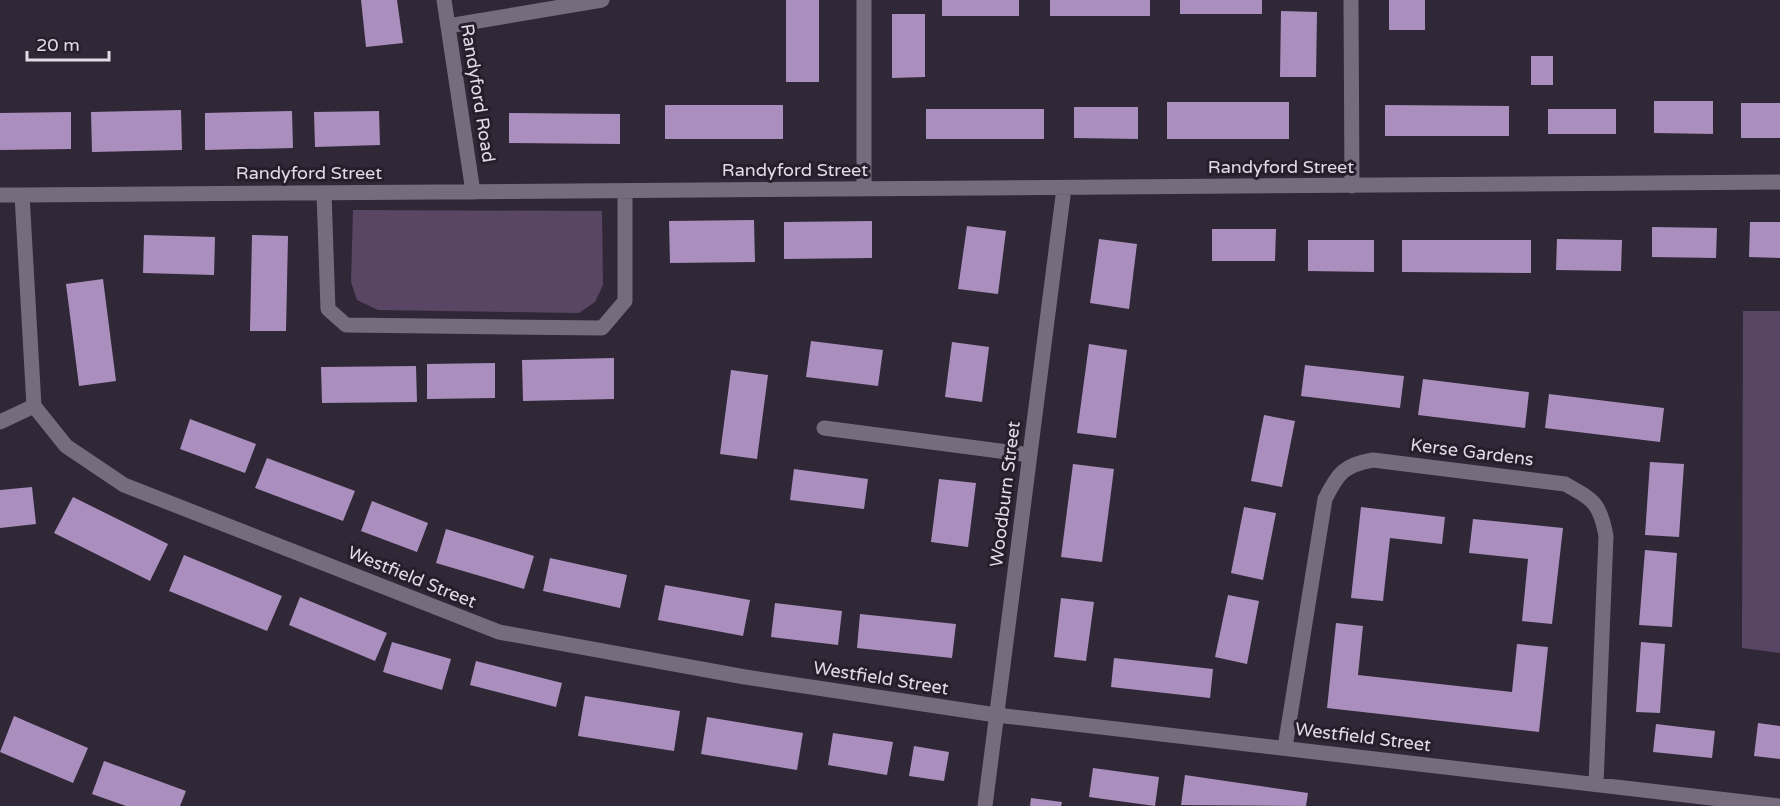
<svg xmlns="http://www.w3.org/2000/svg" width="1780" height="806" font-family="'Varela Round',sans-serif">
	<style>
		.green { fill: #594665 }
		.building { fill: #aa8fbe }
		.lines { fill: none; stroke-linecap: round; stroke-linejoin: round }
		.minor { stroke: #766c7d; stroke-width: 15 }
		.labels { text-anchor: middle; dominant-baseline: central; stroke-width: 6; stroke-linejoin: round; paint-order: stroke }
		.street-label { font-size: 18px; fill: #e1dbe5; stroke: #261e2b }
	</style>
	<rect width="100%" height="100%" fill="#302836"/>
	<path class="green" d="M353 210 602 211 603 285 595 302 579 313 378 310 357 300 351 282Z
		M1743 311H1780V653L1742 648Z"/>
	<path class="building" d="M361 0H397L403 43 366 47Z
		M786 0H819V82H786Z
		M942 0H1019V16H942Z
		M1050 0H1150V16H1050Z
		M1180 0H1262V14H1180Z
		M1389 0H1425V30H1389Z
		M1281 11 1317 12 1316 77H1280Z
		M892 14H925V77L892 78Z
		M1531 56H1553V85H1531Z
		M1654 101H1713V134L1654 133Z
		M1167 102H1289V139H1167Z
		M1741 103H1780V138H1741Z
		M665 105H783V139H665Z
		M1385 105 1509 106V136H1385Z
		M1074 107H1138V139L1074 138Z
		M926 109H1044V139H926Z
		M1548 109H1616V134H1548Z
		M181 110 182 150 92 152 91 112Z
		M292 111 293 148 205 150V113Z
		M379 111 380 145 315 147 314 112Z
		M71 112V149L0 150V113Z
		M509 113 620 114V144L509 143Z
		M754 220 755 262 670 263 669 221Z
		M872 221V258L784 259V222Z
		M1750 222H1780V258L1749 257Z
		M967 226 1006 231 998 294 958 289Z
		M1652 227 1717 228 1716 258 1652 257Z
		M1212 229H1276L1275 261H1212Z
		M144 235 215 237 214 275 143 273Z
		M252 235 288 236 286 331H250Z
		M1099 239 1137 244 1129 309 1090 303Z
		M1557 239 1622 240 1621 271 1556 270Z
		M1308 240H1374V272L1308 271Z
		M1402 240H1531V273L1402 272Z
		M103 279 116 381 79 386 66 284Z
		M811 341 883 350 878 386 806 377Z
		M952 342 989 347 982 402 945 397Z
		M1089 344 1127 350 1116 438 1077 433Z
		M614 358V399L523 401 522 360Z
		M495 363V398L427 399V364Z
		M1305 365 1404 376 1400 408 1301 396Z
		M416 366 417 402 322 403 321 367Z
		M731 370 768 375 757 459 720 454Z
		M1423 379 1529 392 1525 428 1418 415Z
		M1549 394 1664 408 1660 442 1545 428Z
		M1264 415 1295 421 1282 487 1251 481Z
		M190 419 256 444 245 473 180 449Z
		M267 458 355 491 343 521 255 488Z
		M1650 462 1684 464 1679 537 1645 535Z
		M1073 464 1114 469 1102 562 1061 557Z
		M794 469 868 479 864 509 790 500Z
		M939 479 976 483 968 547 931 542Z
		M32 487 36 524 0 528V490Z
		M73 497 168 544 150 581 54 533Z
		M372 501 428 523 417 552 361 531Z
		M1244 507 1276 513 1263 580 1231 573Z
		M1361 507 1445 517 1442 544 1390 538 1383 601 1351 598Z
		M1473 519 1563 528 1552 624 1522 621 1528 559 1469 553Z
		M446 529 534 556 524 589 436 563Z
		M1645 550 1677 553 1672 627 1639 625Z
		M184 555 282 596 267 631 169 591Z
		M550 558 627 575 620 608 543 591Z
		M665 585 750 600 743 636 658 620Z
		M1228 595 1259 601 1247 664 1215 657Z
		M300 597 387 633 375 661 289 625Z
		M1061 598 1094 602 1086 661 1054 657Z
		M775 603 842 611 838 645 771 637Z
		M860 614 956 624 952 658 857 648Z
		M1336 623 1363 626 1358 675 1512 692 1517 644 1548 647 1539 732 1327 708Z
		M392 642 451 659 442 690 383 672Z
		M1641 642 1665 644 1660 713 1636 712Z
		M1114 658 1213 669 1210 698 1111 687Z
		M476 661 562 683 556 707 470 685Z
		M585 696 680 711 674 751 578 736Z
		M14 716 88 748 73 783 0 752Z
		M707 717 803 733 797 770 701 754Z
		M1758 723 1780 726V759L1754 756Z
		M1656 724 1715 731 1712 758 1653 752Z
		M833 733 893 742 887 775 828 765Z
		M914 746 949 752 944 781 909 776Z
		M104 761 186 791 180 806H126L92 794Z
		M1093 768 1159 777 1155 806 1089 797Z
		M1185 775 1308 793 1306 806 1181 805Z
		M1031 798 1062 802 1061 806H1030Z"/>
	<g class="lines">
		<path class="minor" d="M444 0 473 192
			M864 0V189
			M1351 0 1352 186
			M448 26 602 0
			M324 193 328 309 346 325 602 328 625 301V191
			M0 195H22
			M34 406 22 195 1780 182
			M34 406 66 446 124 485 499 632 745 677 996 715 1780 806
			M0 422 34 406
			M824 428 1030 455
			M1285 747 1325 499C1338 473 1344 465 1373 460L1565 484C1594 500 1600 503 1606 536L1596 784
			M985 806 1064 188"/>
	</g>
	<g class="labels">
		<g class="street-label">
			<text transform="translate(478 93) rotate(81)">Randyford Road</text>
			<text x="1281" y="167">Randyford Street</text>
			<text x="795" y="170">Randyford Street</text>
			<text x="309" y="173">Randyford Street</text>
			<text transform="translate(1472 452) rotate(7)">Kerse Gardens</text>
			<text transform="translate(1005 494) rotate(-83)">Woodburn Street</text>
			<text transform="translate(412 577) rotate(22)">Westfield Street</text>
			<text transform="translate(881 678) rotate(9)">Westfield Street</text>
			<text transform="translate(1363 737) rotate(7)">Westfield Street</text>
		</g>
	</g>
	<path d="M27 51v9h82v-9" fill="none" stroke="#e1dbe5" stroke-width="3"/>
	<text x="36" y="51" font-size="18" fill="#e1dbe5" stroke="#261e2b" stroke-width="4.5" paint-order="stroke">20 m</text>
</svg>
